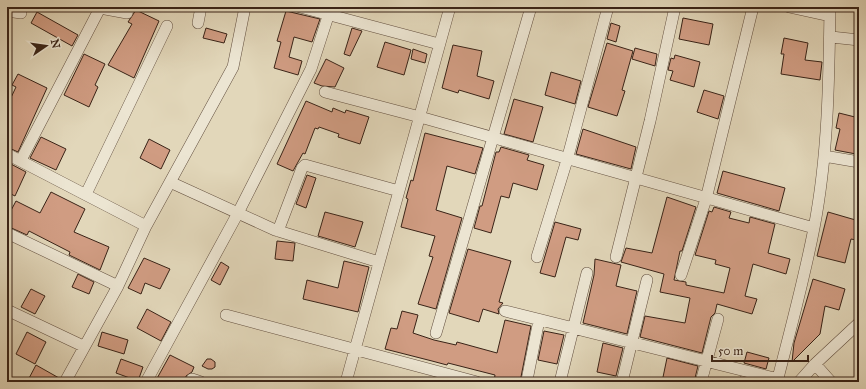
<svg xmlns="http://www.w3.org/2000/svg" width="866" height="389" font-family="'IM FELL Great Primer',serif">
	<style>
		.building { fill: #d09c82; stroke: #392317 }
		.lines { fill: none; stroke-linecap: round; stroke-linejoin: round }
		.minor-casing { stroke: #635040; stroke-width: 12 }
		.minor { stroke: #ece5d2; stroke-width: 11 }
	</style>
	<rect width="100%" height="100%" fill="#e2d7ba"/>
	<filter id="stains"><feTurbulence type="fractalNoise" baseFrequency=".005" numOctaves="4"/><feColorMatrix values="0 0 0 0 .2 0 0 0 0 .09 0 0 0 0 .02 0 0 0 .5 -.17"/></filter>
	<radialGradient id="worn" r=".72"><stop offset=".6" stop-color="#630" stop-opacity="0"/><stop offset="1" stop-color="#630" stop-opacity=".3"/></radialGradient>
	<path class="building" d="M136 10 159 21 134 78 108 65 132 24 128 22Z
		M286 11 320 19 312 42 294 37 289 57 302 61 298 75 274 68 281 42 277 41Z
		M37 12 78 35 72 46 31 23Z
		M683 18 713 24 709 45 679 39Z
		M611 23 620 26 616 42 607 39Z
		M206 28 227 34 224 43 203 38Z
		M352 28 362 31 350 56 344 54Z
		M784 38 808 43 805 60 822 62 820 80 781 74 784 54H781Z
		M385 42 411 50 404 75 377 67Z
		M607 43 633 51 622 90 625 91 617 116 588 107Z
		M453 45 482 51 477 76 494 81 489 99 459 90 458 93 442 88Z
		M635 48 657 54 655 66 632 59Z
		M413 49 427 54 425 63 411 59Z
		M84 54 105 64 95 85 98 87 89 107 64 95Z
		M675 55 700 62 694 87 670 80 673 71 668 70 671 58 674 59Z
		M326 59 344 68 335 87 322 86 314 83Z
		M551 72 581 81 575 104 545 95Z
		M18 74 47 88 18 152 7 147V106L16 87 12 85Z
		M704 90 724 96 718 119 697 112Z
		M514 99 543 107 533 142 504 134Z
		M306 101 332 112 333 108 345 113 346 110 369 117 360 144 338 137 339 134 319 127 318 129 315 128 305 154 303 153 293 171 277 164Z
		M839 113 859 118V140L856 154 835 150 840 129 836 128Z
		M583 129 636 147 631 169 576 154Z
		M425 133 483 148 475 174 447 166 436 210 462 218 436 309 418 304 433 257 429 256 435 236 401 227 408 199 406 198 411 180 413 181Z
		M41 137 66 149 56 170 30 158Z
		M149 139 170 150 161 169 140 158Z
		M501 147 529 155 527 160 544 165 537 190 513 183 509 198 501 196 491 233 474 228 480 206H482L496 152H499Z
		M9 163 26 172 15 196 7 192V166Z
		M723 171 785 188 779 211 717 193Z
		M307 175 316 178 306 208 296 204Z
		M51 192 85 209 74 232 109 247 100 270 69 255 70 252 29 231 27 235 7 226V218L16 201 40 213Z
		M667 197 696 207 682 251H680L674 280 686 282V285L724 293 730 268 715 264 716 260 695 255 709 211 712 212 714 207 731 212 729 218 749 223 750 217 775 224 768 253 790 259 786 274 753 264 745 296 757 299 752 314 717 304 715 313 711 317 702 353 640 337 645 316 685 323 690 298 660 292 664 274 621 262 626 248 652 253Z
		M325 212 363 222 355 247 318 236Z
		M828 212 859 221 856 240 851 239 845 263 817 256Z
		M555 222 581 229 578 240 566 237 555 277 540 273Z
		M277 241 295 243 293 261 275 259Z
		M468 249 511 261 499 302 503 303 498 309 499 314 483 309 479 322 449 313Z
		M144 258 170 269 160 289 145 283 141 294 128 288Z
		M595 259 621 265 616 286 637 291 627 334 583 323 594 275Z
		M344 261 369 267 358 312 303 299 307 280 338 288Z
		M221 262 229 267 220 285 211 280Z
		M78 274 94 282 89 294 72 287Z
		M813 279 845 289 839 310 825 306 820 334 792 362 794 343Z
		M31 289 45 296 35 314 21 307Z
		M147 309 171 322 161 341 137 328Z
		M402 311 418 315 413 333 434 340 456 345 457 342 497 353 505 320 531 326 520 382H494L495 375 448 363 447 365 432 361 385 349 391 328 397 329Z
		M544 331 564 335 557 364 538 360Z
		M27 332 46 342 35 364 16 354Z
		M102 332 128 340 124 354 98 346Z
		M603 343 623 348 616 376 597 372Z
		M747 352 769 358 766 369 744 363Z
		M170 355 194 367 192 372 186 376V382H155Z
		M667 358 698 366 694 382H662Z
		M121 359 143 367 138 381 116 373Z
		M207 359H211L215 362V367L212 369H208L202 366Z
		M36 365 59 378 58 382H27Z
		M740 377 761 382H739Z"/>
	<g class="lines">
		<g class="minor-casing">
			<path id="minor" d="M300 7 439 44
				M789 7 830 16
				M7 11 21 13
				M198 23 201 7
				M831 37 859 40
				M325 92 420 117 814 228
				M7 154 146 226
				M824 156 859 162
				M21 160 100 8 127 13 129 7
				M170 182 275 230 379 262
				M86 194 167 26
				M278 231 302 168 305 165 399 191
				M7 233 118 286
				M537 257 567 160 608 7
				M616 257 650 121 675 7
				M681 275 706 199 753 7
				M7 310 83 346
				M505 311 778 379
				M226 315 477 382
				M436 333 531 7
				M815 364 831 382
				M192 379 201 382
				M527 380 539 320
				M65 382 118 286 146 226 233 67 245 7
				M146 382 238 213 311 69 331 7
				M346 382 450 7
				M560 382 587 273
				M622 382 647 280
				M701 382 718 319
				M777 382C790 331 804 280 814 228 828 156 829 81 830 7
				M799 382 815 364 859 323"/>
		</g>
		<use href="#minor" class="minor"/>
	</g>
	<rect width="866" height="389" fill="none" stroke="#e2d7ba" stroke-width="24"/>
	<rect x="8" y="8" width="850" height="373" fill="none" stroke="#392317" stroke-width="2"/>
	<rect x="12" y="12" width="842" height="365" fill="none" stroke="#392317"/>
	<g transform="translate(46 46) rotate(77)" stroke="#ece5d2" stroke-width="3" paint-order="stroke">
	<path d="M0-3L7 15L0 10L-7 15Z" fill="#392317"/>
	<text y="-6" font-size="11" font-weight="bold" text-anchor="middle" fill="#392317">N</text>
	</g>
	<path d="M712 355v6h96v-6" fill="none" stroke="#392317" stroke-width="2"/>
	<text x="718" y="355" font-size="12" fill="#392317" stroke="#ece5d2" stroke-width="3" paint-order="stroke">50 m</text>
	<rect width="100%" height="100%" filter="url(#stains)"/>
	<rect width="100%" height="100%" fill="url(#worn)"/>
</svg>
